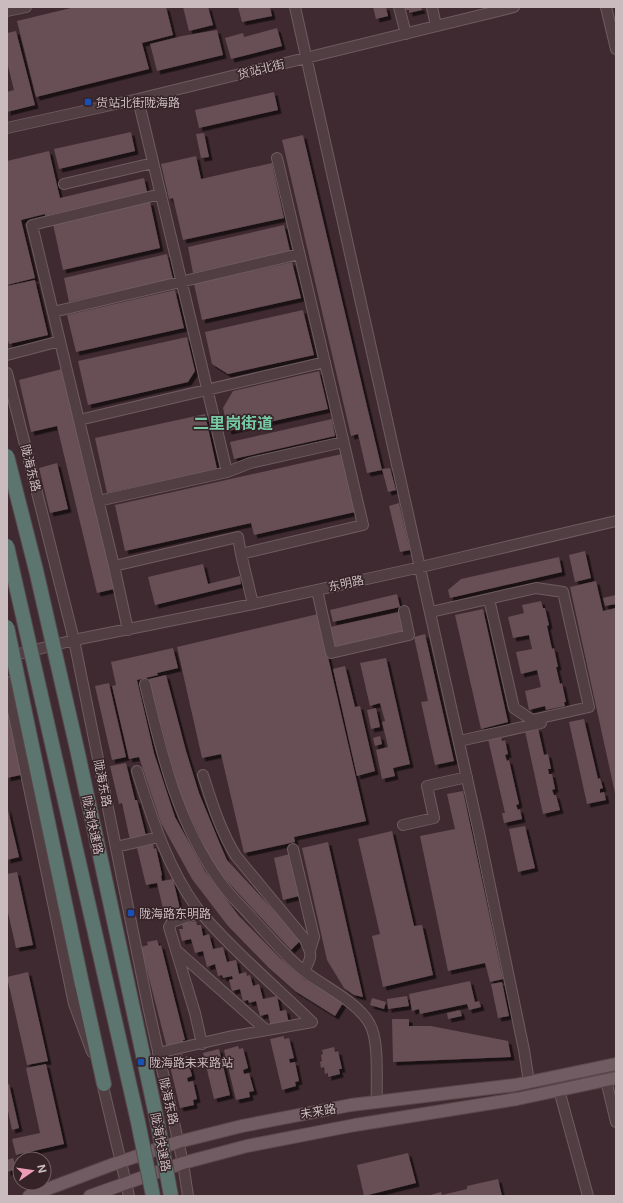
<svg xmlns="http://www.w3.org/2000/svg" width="623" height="1203" font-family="Inter,'Noto Sans SC',sans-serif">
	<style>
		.building { fill: #674f55; filter: url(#shadow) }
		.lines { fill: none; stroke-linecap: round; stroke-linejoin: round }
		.minor-casing { stroke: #6e5c61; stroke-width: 12 }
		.major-casing { stroke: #5a484c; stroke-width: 14 }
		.highway-casing { stroke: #58464b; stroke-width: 16 }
		.minor { stroke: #503e43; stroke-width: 10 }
		.major { stroke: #705c62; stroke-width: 12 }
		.highway { stroke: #5c756e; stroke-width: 14 }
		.highway-bridge-casing { stroke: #58464b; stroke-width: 16; stroke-linecap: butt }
		.highway-bridge { stroke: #5c756e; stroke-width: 14 }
		.transit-dot { fill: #1a4fb4; stroke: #362328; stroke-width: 1.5 }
		.labels { text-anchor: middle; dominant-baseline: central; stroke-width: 3; stroke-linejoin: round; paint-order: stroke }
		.street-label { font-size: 12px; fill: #cabbbf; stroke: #362328 }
		.poi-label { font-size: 12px; fill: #cabbbf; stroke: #362328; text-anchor: start }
		.district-label { font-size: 16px; font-weight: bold; fill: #76cba5; stroke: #362328 }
	</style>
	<defs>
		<filter id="shadow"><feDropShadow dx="3.5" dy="3.5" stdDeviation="0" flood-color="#0009"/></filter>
	</defs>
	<rect width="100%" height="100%" fill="#402a31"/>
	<path class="building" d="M75 7H166L173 35 142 43 149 69 36 97 17 21Z
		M183 7H208L213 25 189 31Z
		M238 7H270L272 16 242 22Z
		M373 7H386L388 16 376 19Z
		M405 7H421L422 10 409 13V10H406Z
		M277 28 282 46 231 59 225 38 243 33 244 37Z
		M217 30 223 55 157 71 150 44 182 36Z
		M16 31 35 105 7 112V92L14 90 7 62V33Z
		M274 92 278 110 199 128 195 110Z
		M131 132 135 151 59 169 54 149Z
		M204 133 209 157 201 158 196 134Z
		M303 135 382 470 367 473 358 434 351 436 282 140Z
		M49 151 60 198 144 178 147 192 45 216V214L21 220 35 278 7 285V161Z
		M196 156 201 179 272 163 284 218 183 240 173 198 169 199 161 164Z
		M150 202 160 248 63 270 53 224Z
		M284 225 290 251 193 273 188 247Z
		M167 254 173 279 69 302 64 278Z
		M292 262 301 298 202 320 194 284Z
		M35 280 48 335 9 344 7 337V286Z
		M175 290 184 328 76 352 67 315Z
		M303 310 314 355 228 374 212 364 205 332Z
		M187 337 195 371 188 382 88 405 78 361Z
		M62 369 114 589 97 593 57 426 31 432 19 380Z
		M319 371 328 409 228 431 223 408 233 391Z
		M205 414 217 469 107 493 95 438Z
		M332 419 335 436 234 459 230 442Z
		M342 454 355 512 254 535 251 523 125 551 115 505Z
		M57 463 68 509 50 513 39 468Z
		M390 468 396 490 388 492 382 469Z
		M399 503 410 550 400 552 389 506Z
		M585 551 591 578 575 582 569 555Z
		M559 557 562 572 450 598 448 590 461 579Z
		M203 564 208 584 240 576 241 584 155 605 148 577Z
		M596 581 603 611 616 608 615 793 570 587Z
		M397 594 400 607 333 622 330 610Z
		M616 595V604L605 606 603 598Z
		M541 601 543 608H545L549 625 547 626 552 649 554 648 558 667H556L560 684 562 683 566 702H564L565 706 546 710 545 706 529 710 525 691 541 687 537 670 521 674 516 652 532 649 529 635 513 638 508 617 524 613 522 605Z
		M483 609 508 722 481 729 455 615Z
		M399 612 403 631 334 647 330 627Z
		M318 614 366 821 294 837 295 842 244 853 221 754 202 758 177 647Z
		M425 634 454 761 435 765 421 702 428 701 414 637Z
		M173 648 178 668 157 673 158 675 137 680 154 753 175 817 205 871 239 916 279 957 304 979 343 1003 335 1016 295 991 269 968 228 926 192 879 161 823 139 757 129 759 112 686 116 685 111 662Z
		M386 658 410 764 393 768 395 776 382 779 376 750 388 747 382 722 385 721 380 703 370 706 360 663Z
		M345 666 355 707 360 706 375 771 357 776 333 669Z
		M166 675 186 751 199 793 220 844 227 860 301 940 291 950 215 868 182 799 169 755 149 679Z
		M109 683 126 757 112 760 95 686Z
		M7 698 25 774 7 778Z
		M376 708 380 727 371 729 367 710Z
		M584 719 598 779 600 778 603 788 600 789V793L604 792 606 800 587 804 569 722Z
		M538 728 544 755 548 754 551 769H548L549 774H552L555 789 552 790 554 795H556L560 810 543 814 525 731Z
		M380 736 382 744 375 746 373 738Z
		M501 736 502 741 505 740 508 754 505 755 507 761 509 760 519 804 516 805 518 810 520 809 522 819 504 823 502 813H505L488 739Z
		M126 763 135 800H137L146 836 130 840 122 803 119 804 110 766Z
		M463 791 503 979 490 982 485 963 448 971 420 836 455 829 447 794Z
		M7 806 19 857 7 860Z
		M525 826 535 868 518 872 509 829Z
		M392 831 414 926 422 925 433 975 383 987 372 936 380 934 358 839Z
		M328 842 363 997 354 995 344 988 327 960 302 848Z
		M153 844 154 849 156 848 162 875 161 876 162 881 173 879 181 913 165 917 157 883 146 885 137 848Z
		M290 854 299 896 283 900 274 858Z
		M17 872 33 945 16 948 7 908V874Z
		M196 921 197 925H201L203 936 209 934 213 949 223 947 227 962 236 960 239 974 246 972 247 976 250 975 253 986 259 984 263 999 277 996 280 1011 286 1010 289 1023 271 1027 268 1014 260 1016 256 1001 249 1003 248 1000 243 1001 240 989 232 991 229 980 233 979 232 976 223 978 222 975 218 976 215 964 207 967 203 951 195 953 191 939 182 941 179 929H183L182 924Z
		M157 940 159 946 161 945 185 1040H183L184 1046 167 1048 141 947 148 945 147 942Z
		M28 972 48 1061 27 1065 7 977Z
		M470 981 475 1002 479 1001 481 1007 469 1010 467 1004 420 1014 419 1009 412 1011 409 994Z
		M502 982 509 1016 498 1018 491 984Z
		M407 996 409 1006 388 1009 387 999Z
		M372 998 386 1002 384 1009 370 1005Z
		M460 1010 462 1016 448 1019 447 1013Z
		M392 1019H409V1026H431L508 1041 511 1057 393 1062Z
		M284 1036V1039L289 1038 294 1058 289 1059 290 1063 295 1062 299 1081 295 1082 296 1086 282 1090 270 1039Z
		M238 1046 239 1049 243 1048 248 1068 243 1070 244 1074 249 1073 254 1091 249 1092 250 1097 236 1100 224 1050Z
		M334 1047 335 1052 338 1051 342 1069H339L340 1074 328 1077V1073L325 1074 324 1067 321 1068 320 1062 322 1061 321 1055 323 1054 322 1050Z
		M219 1049 230 1095 214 1099 203 1053Z
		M182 1054 183 1058 187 1056 192 1076 187 1078 188 1082 193 1081 197 1099 193 1100 194 1105 180 1108 168 1058Z
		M46 1064 64 1144 16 1155 12 1139 40 1133 26 1068Z
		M7 1084H9L19 1128 12 1130 7 1106Z
		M408 1153 416 1183 364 1196 357 1165Z
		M13 1158 17 1169 7 1172V1160Z
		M498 1179 502 1196H427L441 1192 442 1195 467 1189V1186Z"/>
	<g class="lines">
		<g class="minor-casing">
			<path id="minor" d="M295 7 478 828 524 1050 529 1082
				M399 7 406 34
				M432 7 436 26
				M606 7 616 49
				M7 11 26 7
				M138 99 227 472
				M7 128 138 99 514 7
				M64 184 153 163
				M53 312 299 254
				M7 355 60 341
				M7 373 74 640 148 1006 183 1163 188 1196
				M79 420 325 362
				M98 501 227 472 250 463 343 442
				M241 554 253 604
				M114 566 238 537 241 554 363 525 277 158
				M317 590 331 653 409 635 404 611
				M431 612 536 588 563 592 589 707 532 720 514 708 489 599
				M128 630 114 566 32 225 161 194
				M7 657 74 640 253 604 421 567 616 521
				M7 682 74 1004 92 1052
				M145 684C162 755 177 822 221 883 230 896 243 907 253 919 270 937 285 956 304 971 324 987 363 1004 372 1029 379 1049 376 1081 377 1102
				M459 741 541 723
				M137 771C152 818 167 867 197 908 208 922 221 935 234 948 259 973 286 997 312 1022
				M203 775C212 803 220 830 236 856L304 938C312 954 313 956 304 971
				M403 825 434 818 427 786 467 777
				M116 847 159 837
				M293 849 314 937 310 950
				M201 912 172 922 169 927 195 1013 202 1044
				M176 950 266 1030
				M158 1053 228 1037 312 1022
				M101 1078 129 1196
				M606 1080 616 1122
				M559 1090 588 1196"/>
		</g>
		<g class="major-casing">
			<path id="major" d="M29 1196 111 1165 178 1142 242 1126 351 1105 515 1085 616 1064
				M90 1196 183 1163 247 1146 355 1125 517 1099 616 1078"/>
		</g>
		<g class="highway-casing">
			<path id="highway" d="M82 984 104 1084"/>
		</g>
		<use href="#minor" class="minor"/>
		<use href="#major" class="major"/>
		<use href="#highway" class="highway"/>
		<g class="highway-bridge-casing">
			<path id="highway-bridge" d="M7 456 36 570 77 749 157 1120 171 1196
				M7 546 138 1122 153 1196
				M7 627 82 984"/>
		</g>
		<use href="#highway-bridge" class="highway-bridge"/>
	</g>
	<g class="transit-dot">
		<rect x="84" y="98" width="8" height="8" rx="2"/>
		<rect x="127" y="909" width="8" height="8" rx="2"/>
		<rect x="137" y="1058" width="8" height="8" rx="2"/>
	</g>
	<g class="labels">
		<g class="street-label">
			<text transform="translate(261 69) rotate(-14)">货站北街</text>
			<text transform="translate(31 468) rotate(76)">陇海东路</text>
			<text transform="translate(346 583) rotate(-12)">东明路</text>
			<text transform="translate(103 783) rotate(79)">陇海东路</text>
			<text transform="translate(93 825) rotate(78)">陇海快速路</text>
			<text transform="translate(169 1101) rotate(77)">陇海东路</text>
			<text transform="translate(318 1111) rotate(-10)">未来路</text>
			<text transform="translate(161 1142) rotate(79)">陇海快速路</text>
		</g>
		<g class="poi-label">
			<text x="96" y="102">货站北街陇海路</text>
			<text x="139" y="913">陇海路东明路</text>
			<text x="149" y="1062">陇海路未来路站</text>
		</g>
		<g class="district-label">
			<text x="233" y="423">二里岗街道</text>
		</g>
	</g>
	<rect width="623" height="1203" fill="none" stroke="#cabbbf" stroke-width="16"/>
	<g transform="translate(32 1171) rotate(77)"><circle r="19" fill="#362328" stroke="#716064"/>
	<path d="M0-3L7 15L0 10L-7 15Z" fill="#ed9db3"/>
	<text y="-6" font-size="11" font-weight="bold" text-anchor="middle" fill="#cabbbf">N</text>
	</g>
</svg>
